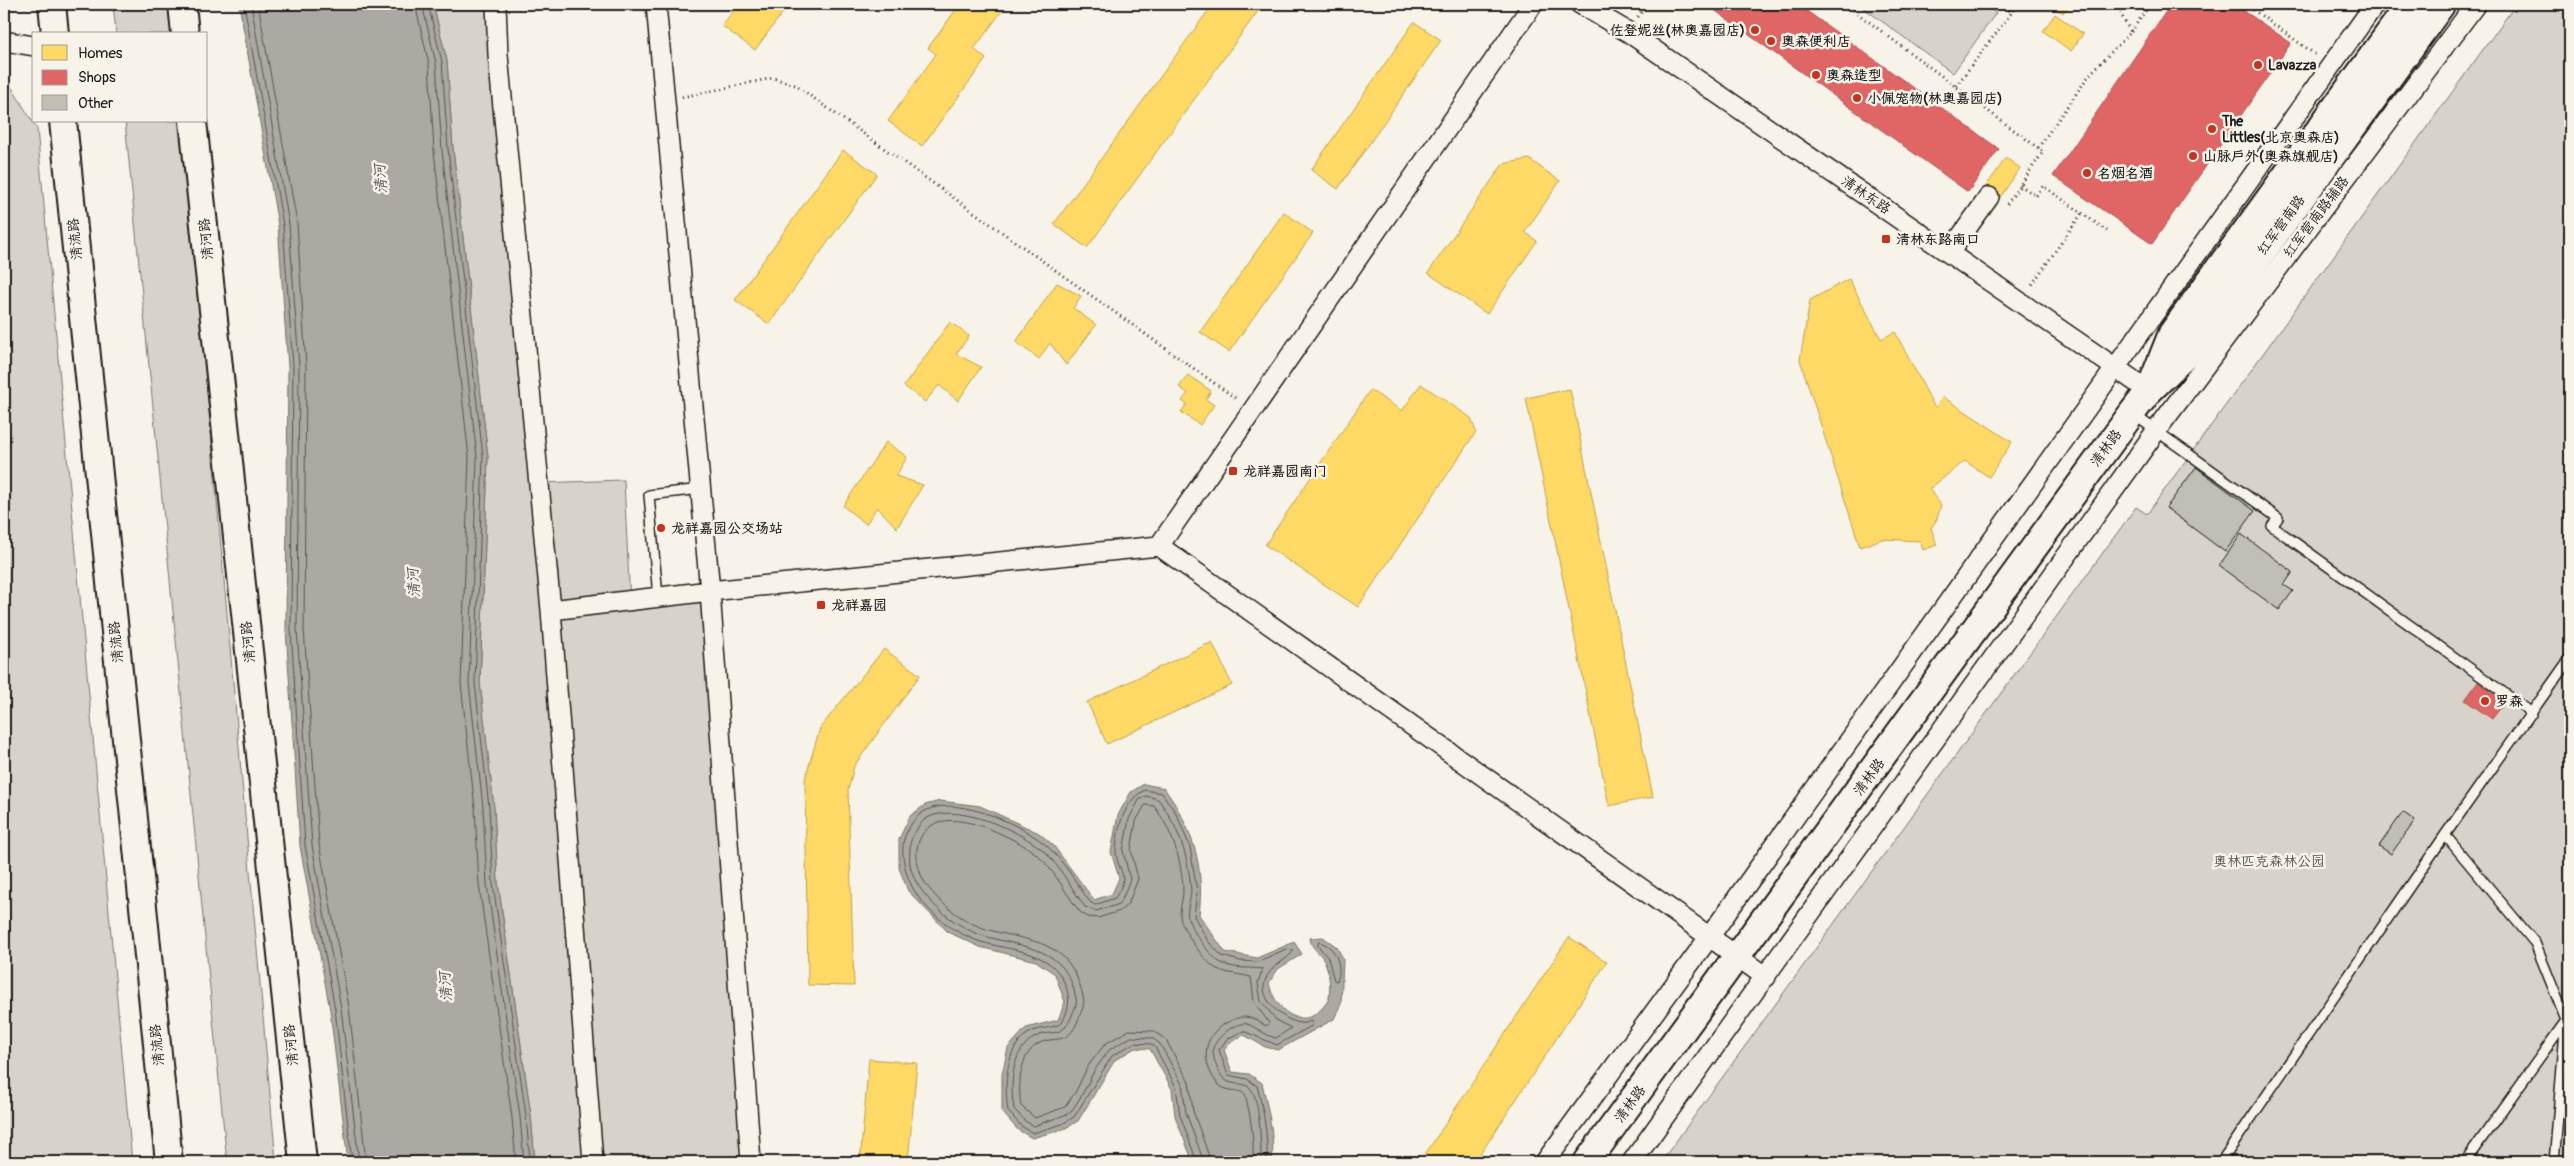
<svg xmlns="http://www.w3.org/2000/svg" width="2574" height="1166" font-family="Pangolin,'LXGW WenKai TC',sans-serif">
	<style>
		.green { fill: #d7d3cb; stroke: #7a7874 }
		.water { fill: #aca9a2; stroke: #72716c }
		.homes { fill: #ffd966; stroke: #bba050 }
		.shops { fill: #e06666; stroke: #a55050 }
		.lines { fill: none; stroke-linecap: round; stroke-linejoin: round }
		.shore { stroke: #565452; stroke-width: 1 }
		.building { fill: #c0beb5; stroke: #1c1c1c }
		.lane-casing { stroke: #1c1c1c; stroke-width: 12 }
		.street-casing { stroke: #1c1c1c; stroke-width: 22 }
		.secondary-casing { stroke: #1c1c1c; stroke-width: 30 }
		.path { stroke: #1c1c1c; stroke-width: 3; stroke-dasharray: 1 4; stroke-linecap: butt }
		.lane { stroke: #f7f3e8; stroke-width: 9 }
		.street { stroke: #f7f3e8; stroke-width: 19 }
		.secondary { stroke: #f7f3e8; stroke-width: 26 }
		.poi-dot { fill: #c8321e; stroke: #f7f3e8; stroke-width: 2 }
		.labels { text-anchor: middle; dominant-baseline: central; stroke-width: 5; stroke-linejoin: round; paint-order: stroke }
		.poi-label { font-size: 14px; font-weight: bold; fill: #1c1c1c; stroke: #f7f3e8; text-anchor: start }
		.street-label { font-size: 14px; fill: #1c1c1c; stroke: #f7f3e8 }
		.park-label { font-size: 14px; fill: #545351; stroke: #f7f3e8 }
		.water-label { font-size: 15px; font-style: italic; fill: #565452; stroke: #f7f3e8 }
	</style>
	<rect width="100%" height="100%" fill="#f7f3e8"/>
	<filter id="ink" filterUnits="userSpaceOnUse"><feTurbulence type="fractalNoise" baseFrequency=".02" numOctaves="2"/><feDisplacementMap in="SourceGraphic" scale="10" xChannelSelector="R" yChannelSelector="G"/><feConvolveMatrix kernelMatrix="1 2 1 2 8 2 1 2 1" color-interpolation-filters="sRGB"/></filter>
	<g filter="url(#ink)">
		<path class="green" d="M113 4H172L175 34H116Z
			M433 4H496L539 483 624 480 630 604 710 591 751 1162H535L531 1116 498 883 494 810 480 683 488 457 453 149 447 61Z
			M1858 4H1906L1917 12 1923 4H1983L1996 13 1953 73Z
			M2516 4H2570V1162H1661L2136 507 2147 514Z
			M4 75 37 129 132 1162H4Z
			M125 121H183L276 1162H227Z"/>
		<path class="water" d="M239 4H433L447 61 453 149 488 457 480 683 494 807 498 883 531 1116 535 1162H348L330 1010 300 846 286 629 288 367 278 225Z
			M1144 784 1164 788C1193 828 1205 867 1199 915L1225 952 1257 958 1294 942 1302 954 1278 969 1269 983C1274 1009 1302 1033 1323 1007 1326 1004 1328 1001 1329 998 1331 987 1329 970 1324 960 1319 951 1311 949 1310 938L1323 937 1337 947 1343 959 1341 1004 1334 1019 1278 1050 1265 1047 1244 1035 1231 1042 1224 1050 1232 1072 1249 1074 1262 1083C1268 1109 1275 1136 1272 1162H1193L1175 1116 1172 1089 1150 1049 1135 1048 1115 1060 1078 1121 1064 1129 1032 1138 1018 1130 1002 1112V1074L1008 1048 1026 1028 1058 1020 1065 1002 1055 974 1036 961 980 947 948 932 908 891 899 868V839L910 816 925 805 940 801 980 806 1039 833 1053 845 1094 900 1112 894 1119 878 1111 852 1118 815 1131 792Z"/>
		<path class="homes" d="M738 4H789L755 50 722 26Z
			M960 4H1007L974 49 986 59 922 146 888 121 936 54 928 48Z
			M1213 4H1263L1087 248 1054 224Z
			M1906 4H1923L1917 12Z
			M2049 4H2070L2063 13Z
			M2055 14 2083 34 2071 51 2043 31Z
			M1414 22 1441 40 1338 189 1311 170Z
			M843 150 877 174 769 324 735 300Z
			M2006 158 2020 168 1997 202 1982 192Z
			M1529 159 1560 181 1525 232 1537 241 1487 314 1428 273 1503 164Z
			M1284 212 1313 233 1229 352 1200 332Z
			M1849 279 1881 339 1895 332 1935 408 1943 397 2012 442 1989 477 1965 461 1929 489 1941 505 1937 519 1931 528 1937 545 1923 550 1920 541 1882 539 1860 547 1800 360 1810 300Z
			M1057 283 1081 296 1073 308 1096 325 1066 365 1050 343 1039 359 1016 342Z
			M950 322 969 336 956 354 981 367 958 401 939 385 925 402 904 386Z
			M1188 375 1211 391 1206 399 1214 405 1200 425 1181 412 1187 404 1182 401 1188 393 1179 387Z
			M1421 384 1471 418 1476 432 1358 607 1265 545 1370 390 1402 411Z
			M1570 389 1653 797 1609 806 1526 398Z
			M886 442 907 457 896 476 923 485 897 528 877 507 866 524 843 506Z
			M1212 642 1232 685 1107 744 1087 702Z
			M884 649 920 675 854 766 848 790 854 986 808 985 805 779 820 728Z
			M1569 937 1607 962 1475 1162H1420Z
			M869 1059 917 1063 908 1162H860Z"/>
		<path class="shops" d="M1706 4H1797L1999 149 1968 192Z
			M2171 4H2234L2291 43 2152 244 2053 176Z
			M2478 682 2505 702 2492 719 2465 700Z"/>
		<g class="lines">
			<path class="shore" d="M244 4 283 225 293 366 291 629 305 845 335 1009 352 1162
				M251 4 289 224 299 366 297 629 312 845 341 1008 359 1162
				M258 4 297 223 306 366 304 629 319 844 349 1007 366 1162
				M415 4 429 64 434 151 469 457 461 684 475 808 479 885 512 1118 516 1162
				M422 4 436 63 442 150 477 457 469 683 483 807 487 884 520 1117 524 1162
				M428 4 442 62 448 149 483 457 475 683 489 807 493 884 526 1116 530 1162
				M1319 942C1336 945 1343 967 1337 981L1334 980 1328 958 1318 946Z
				M1197 1162 1180 1115 1176 1087 1155 1047 1151 1044 1134 1043 1112 1056 1074 1117 1062 1124 1033 1133 1021 1126 1008 1111C1004 1087 1005 1047 1029 1033 1039 1027 1052 1029 1062 1023 1069 1009 1071 999 1065 984 1051 950 1012 951 981 942 953 933 920 908 909 880 904 868 901 851 904 839 908 827 916 815 927 810 957 795 1027 826 1049 848 1065 863 1077 884 1090 902L1095 905 1115 898C1132 872 1116 872 1116 850 1117 828 1125 799 1145 790L1162 793 1176 813 1190 847 1197 892 1194 916 1208 941 1222 956 1240 961 1257 962 1286 949 1294 950C1287 962 1270 964 1265 981 1259 1001 1283 1020 1300 1023 1304 1024 1308 1022 1311 1021L1313 1025 1277 1045 1243 1031 1227 1039 1219 1050 1228 1075 1247 1079 1257 1086C1264 1112 1268 1136 1267 1162
				M1204 1162 1186 1113 1182 1084 1160 1044 1152 1038 1131 1037 1109 1050 1094 1071 1082 1095 1070 1113 1034 1126 1025 1121 1014 1109C1010 1087 1011 1052 1032 1039 1051 1026 1061 1043 1073 1013 1075 1008 1077 1004 1076 998 1066 946 1025 948 984 936 956 928 915 895 910 865 909 859 910 852 910 846 910 840 914 835 917 829 936 791 1023 831 1045 852 1061 868 1072 889 1085 907L1096 911 1117 905 1122 900 1130 879 1123 851 1129 819 1139 800 1146 796 1158 799C1178 825 1189 858 1191 891 1191 900 1186 909 1188 918 1190 928 1210 955 1218 961 1231 970 1249 967 1263 969L1258 983 1261 1001 1277 1021 1291 1028 1276 1038C1265 1036 1257 1027 1247 1024 1235 1021 1217 1037 1213 1048 1212 1057 1219 1079 1229 1082 1236 1085 1245 1082 1251 1089 1260 1099 1261 1148 1261 1162
				M1211 1162 1193 1111 1189 1082 1166 1040 1154 1031 1129 1030 1105 1044 1088 1066 1076 1091 1065 1107 1035 1118 1021 1106C1018 1088 1019 1058 1035 1046 1054 1032 1067 1050 1079 1018 1082 1010 1085 1004 1083 996 1069 938 1033 943 986 929 963 922 937 902 924 881 918 871 914 852 919 841 936 799 1001 832 1028 848 1051 862 1064 892 1080 912L1088 917 1098 918 1120 911 1128 904 1138 879 1131 850 1136 821 1145 805 1154 806C1172 830 1182 860 1183 891 1183 901 1178 911 1181 921 1185 933 1206 964 1217 969 1228 974 1240 974 1251 977L1254 1002 1269 1023 1266 1026C1259 1022 1252 1017 1244 1017 1238 1017 1232 1020 1226 1023 1202 1036 1201 1062 1217 1083 1225 1093 1237 1088 1245 1094 1251 1117 1254 1139 1253 1162"/>
		</g>
		<path class="building" d="M2196 467 2255 511 2225 552 2166 508Z
			M2241 534 2293 572 2284 585 2293 591 2279 610 2219 566Z
			M2403 812 2415 821 2391 854 2379 846Z"/>
		<g class="lines">
			<g class="lane-casing">
				<path id="lane" d="M2133 414 2278 518 2272 526 2532 713
					M658 597 649 495 701 489
					M2445 835 2535 943 2566 1020 2554 1162
					M2221 1162 2445 835 2570 658
					M2465 1162 2565 1022"/>
			</g>
			<g class="street-casing">
				<path id="street" d="M496 4 498 55 551 610 593 1162
					M656 4 710 591 751 1162
					M1580 4 1628 32 2149 391
					M4 41 34 46
					M1949 253 1989 197
					M1159 546 1766 977
					M551 610 710 591 1159 546 1533 4
					M1545 1162 1710 936 2375 4
					M1632 1162 2156 431 2476 4"/>
			</g>
			<g class="secondary-casing">
				<path id="secondary" d="M52 4 55 34
					M182 4 185 34
					M63 121 169 1162
					M193 121 303 1162
					M2153 381 2172 333 2410 4
					M1587 1162 2132 413 2149 391 2192 349 2442 4"/>
			</g>
			<path class="path" d="M1845 4 2038 148
				M2001 4 2012 12 2017 4
				M2245 4 2316 55
				M1638 17 1647 4
				M2131 32 2150 4
				M1956 86 2012 12
				M682 97 773 78 795 85 1238 400
				M2020 185 2036 196 2043 186 2082 213 2031 286
				M2007 204 2043 152 2038 148 2090 74 2131 32 2115 4
				M2082 213 2107 231"/>
			<use href="#lane" class="lane"/>
			<use href="#street" class="street"/>
			<use href="#secondary" class="secondary"/>
		</g>
	</g>
	<g class="poi-dot">
		<circle cx="1755" cy="30" r="5"/>
		<circle cx="1771" cy="41" r="5"/>
		<circle cx="2258" cy="65" r="5"/>
		<circle cx="1816" cy="75" r="5"/>
		<circle cx="1857" cy="98" r="5"/>
		<circle cx="2212" cy="129" r="5"/>
		<circle cx="2193" cy="156" r="5"/>
		<circle cx="2087" cy="173" r="5"/>
		<rect x="1881" y="234" width="10" height="10" rx="2.5"/>
		<rect x="1228" y="466" width="10" height="10" rx="2.5"/>
		<circle cx="661" cy="528" r="5"/>
		<rect x="816" y="600" width="10" height="10" rx="2.5"/>
		<circle cx="2485" cy="701" r="5"/>
	</g>
	<g class="labels">
		<g class="poi-label">
			<text x="1745" y="30" text-anchor="end">佐登妮丝(林奥嘉园店)</text>
			<text x="1781" y="41">奥森便利店</text>
			<text x="2268" y="65">Lavazza</text>
			<text x="1826" y="75">奥森造型</text>
			<text x="1867" y="98">小佩宠物(林奥嘉园店)</text>
			<text x="2222" y="121">The<tspan x="2222" dy="16">Littles(北京奥森店)</tspan></text>
			<text x="2203" y="156">山脉户外(奥森旗舰店)</text>
			<text x="2097" y="173">名烟名酒</text>
			<text x="1896" y="239">清林东路南口</text>
			<text x="1243" y="471">龙祥嘉园南门</text>
			<text x="671" y="528">龙祥嘉园公交场站</text>
			<text x="831" y="605">龙祥嘉园</text>
			<text x="2495" y="701">罗森</text>
		</g>
		<g class="street-label">
			<text transform="translate(1866 195) rotate(34)">清林东路</text>
			<text transform="translate(2316 217) rotate(-53)">红军营南路辅路</text>
			<text transform="translate(2281 225) rotate(-54)">红军营南路</text>
			<text transform="translate(75 239) rotate(-96)">清流路</text>
			<text transform="translate(206 239) rotate(-96)">清河路</text>
			<text transform="translate(2106 448) rotate(-54)">清林路</text>
			<text transform="translate(116 642) rotate(-96)">清流路</text>
			<text transform="translate(248 642) rotate(-96)">清河路</text>
			<text transform="translate(1869 777) rotate(-54)">清林路</text>
			<text transform="translate(157 1045) rotate(-96)">清流路</text>
			<text transform="translate(291 1045) rotate(-96)">清河路</text>
			<text transform="translate(1630 1104) rotate(-54)">清林路</text>
		</g>
		<g class="park-label">
			<text x="2269" y="861">奥林匹克森林公园</text>
		</g>
		<g class="water-label">
			<text transform="translate(381 179) rotate(-95)">清河</text>
			<text transform="translate(414 583) rotate(-95)">清河</text>
			<text transform="translate(446 987) rotate(-95)">清河</text>
		</g>
	</g>
	<rect width="2574" height="1166" fill="none" stroke="#f7f3e8" stroke-width="20"/>
	<rect x="10" y="10" width="2554" height="1146" fill="none" stroke="#1c1c1c" stroke-width="2" filter="url(#ink)"/>
	<rect x="32" y="32" width="175" height="90" fill="#f7f3e8" stroke="#9f9d96"/>
	<rect x="42" y="45" width="25" height="15" fill="#ffd966" stroke="#9f9d96"/>
	<text x="78" y="58" font-size="15" fill="#1c1c1c">Homes</text>
	<rect x="42" y="70" width="25" height="15" fill="#e06666" stroke="#9f9d96"/>
	<text x="78" y="82" font-size="15" fill="#1c1c1c">Shops</text>
	<rect x="42" y="95" width="25" height="15" fill="#c0beb5" stroke="#9f9d96"/>
	<text x="78" y="108" font-size="15" fill="#1c1c1c">Other</text>
</svg>
